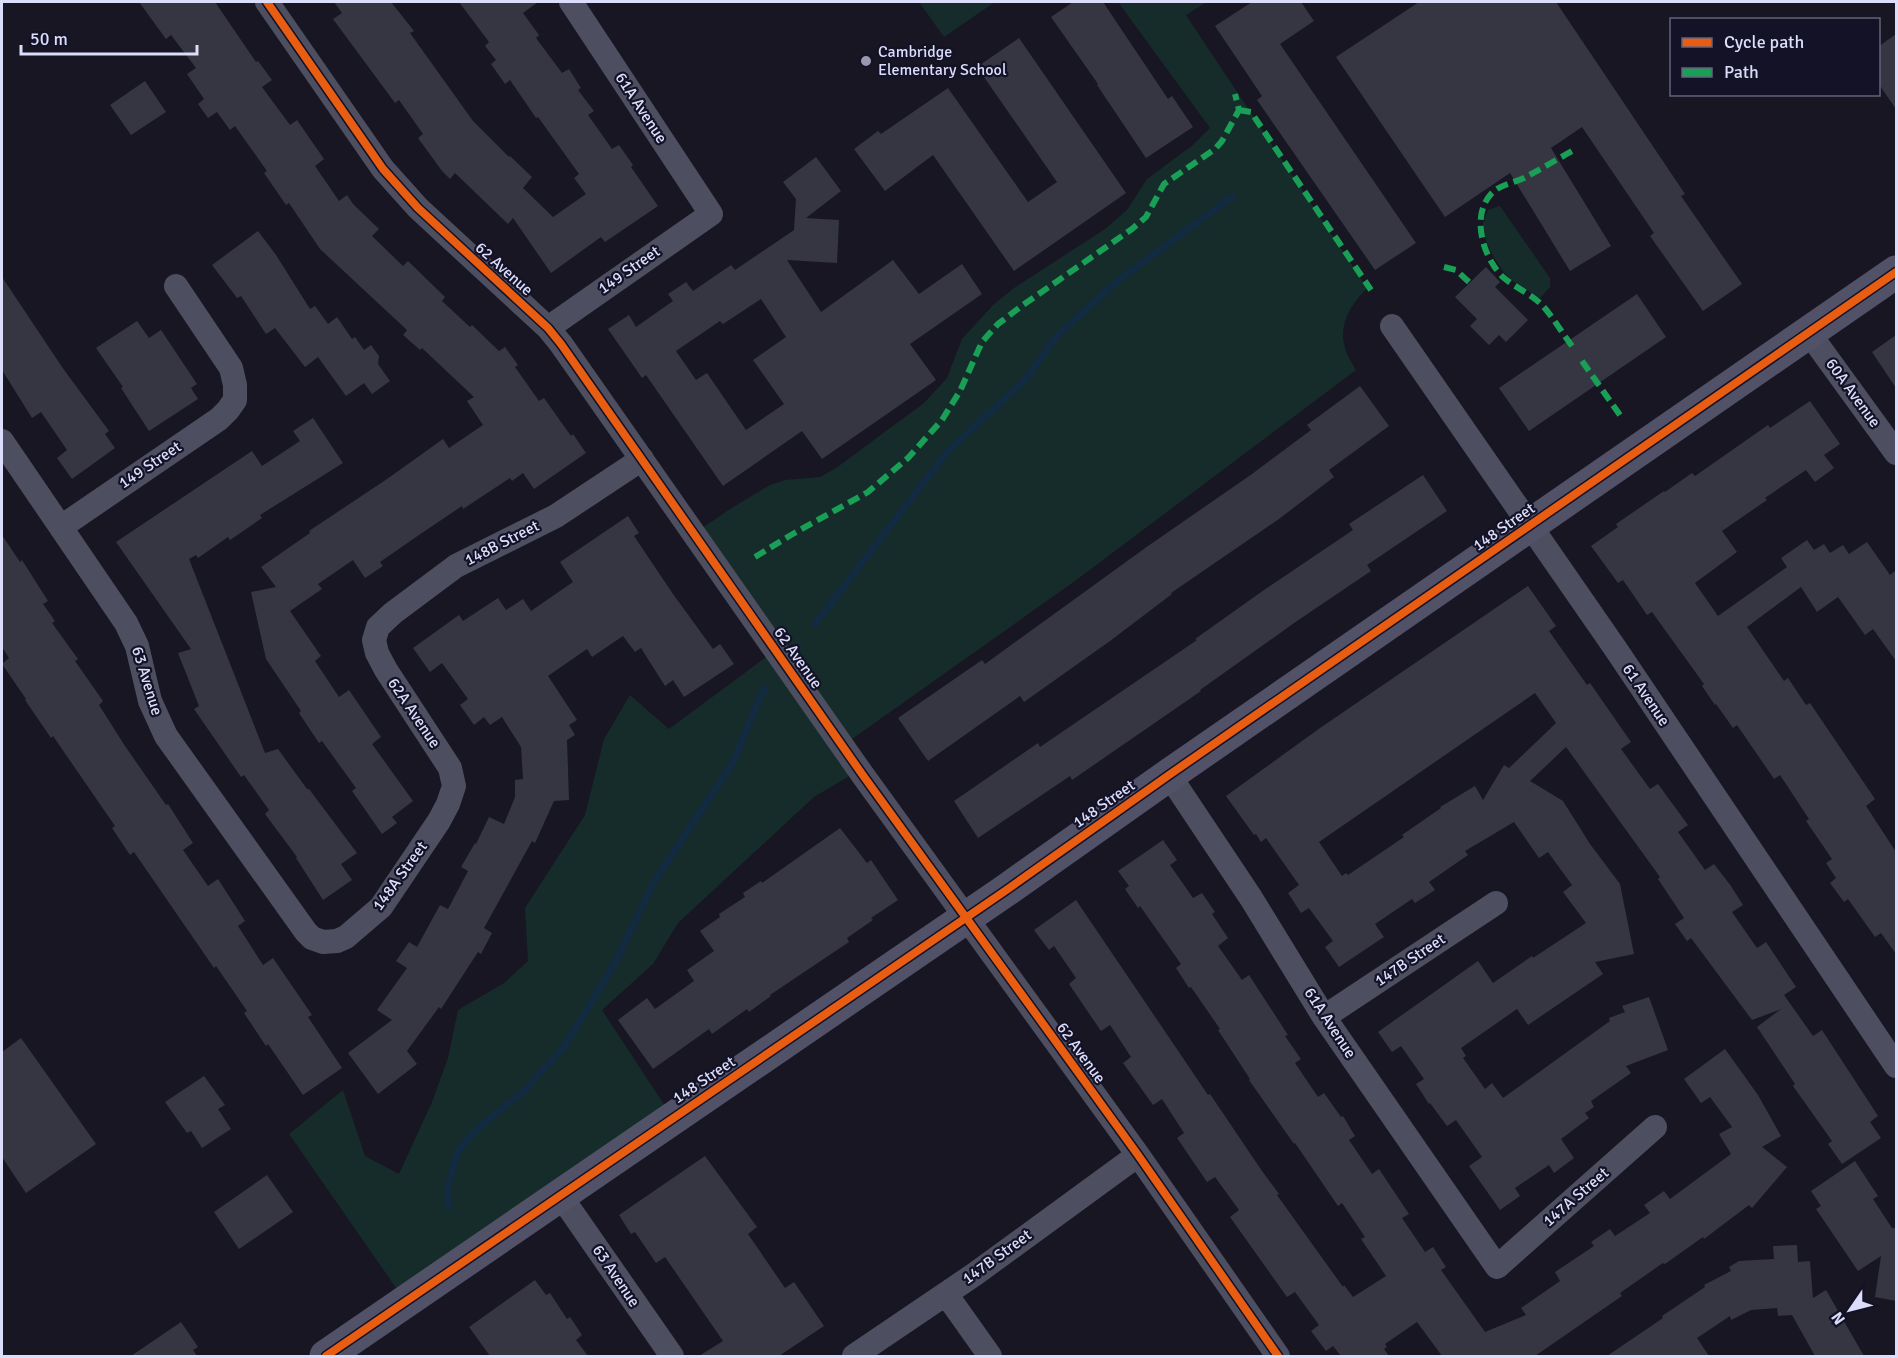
<svg xmlns="http://www.w3.org/2000/svg" width="1898" height="1358" font-family="Signika,sans-serif">
	<style>
		.green { fill: #162c2a }
		.lines { fill: none; stroke-linecap: round; stroke-linejoin: round }
		.stream { stroke: #132b41; stroke-width: 7 }
		.building { fill: #363643; fill-rule: evenodd }
		.minor { stroke: #4d4f61; stroke-width: 24 }
		.secondary { stroke: #515267; stroke-width: 33 }
		.quiet { stroke: #1a9f57; stroke-width: 6; stroke-dasharray: 12 6; stroke-linecap: butt }
		.cycleway-casing { stroke: #131226; stroke-width: 11 }
		.cycleway { stroke: #e95d12; stroke-width: 8 }
		.poi-dot { fill: #9797af; stroke: #131226; stroke-width: 2 }
		.labels { text-anchor: middle; dominant-baseline: central; stroke-width: 4.5; stroke-linejoin: round; paint-order: stroke }
		.poi-label { font-size: 16px; fill: #dcddfb; stroke: #131226; text-anchor: start }
		.street-label { font-size: 16px; fill: #dcddfb; stroke: #131226 }
	</style>
	<rect width="100%" height="100%" fill="#171622"/>
	<path class="green" d="M919 2H995L944 37Z
		M1118 2H1207L1186 15 1367 288C1351 305 1338 323 1345 348 1347 355 1352 363 1356 370L1075 581 852 739 851 775 814 797 678 923 653 964 602 1010 667 1109 401 1295 289 1134 343 1090 365 1156 399 1174 432 1102 448 1058 458 1010 504 983 528 961 525 908 585 815 604 739 630 695 669 729 770 654 698 531 730 509 770 485 785 480 820 477 836 468 924 403 947 378 962 339 993 305 1014 288 1105 229 1127 210 1147 179 1193 145 1210 128Z
		M1500 206 1550 278V287L1540 298C1530 292 1517 285 1508 277 1498 267 1482 239 1483 224 1484 220 1486 215 1488 210Z"/>
	<g class="lines">
		<path class="stream" d="M815 624 948 451 1026 379 1056 337 1116 282 1232 197
			M794 653 798 648
			M448 1207V1186L457 1154 464 1143 479 1127 523 1092 564 1047 614 965 654 882 733 762 760 697 765 689"/>
	</g>
	<path class="building" d="M139 2H215L256 62 258 61 272 80 262 87 290 125 297 120 324 159 315 166 339 201 347 195 353 204 379 229 372 236 403 266 408 261 445 297 442 301 470 327 472 325 499 351 505 347 518 365 515 367 539 401 544 398 571 436 573 434 586 453 534 489 523 473 512 481 510 478 463 509 462 506 419 535 380 562 383 566 365 578 353 560 318 584 322 589 290 611 321 656 315 661 339 697 349 690 381 737 372 744 413 801 392 817 397 823 382 834 352 791 356 788 322 741 319 743 299 713 301 711 266 659 251 592 276 587 261 567 310 533 309 531 387 479 443 439 449 448 483 425 467 401 474 397 422 348 420 350 403 335 407 330 320 249 289 203 286 205 264 173 267 171 235 126 230 130 217 112 208 118 198 104 204 99 187 74 196 68 171 35 166 39Z
		M334 2H391L414 31 410 33 473 121 509 157 510 156 532 177 523 188 553 217 586 194 574 178 579 174 538 117 536 118 510 80 505 84 491 64 496 60 485 46 489 42 459 2H538L523 13 539 35 536 38 562 73 569 69 581 88 578 90 594 111 588 115 612 149 619 145 633 165 631 167 658 206 605 242 601 237 551 273 513 218 508 224 455 173 450 179 442 171 418 138 423 134 399 100 395 103 333 19 342 13Z
		M1073 2H1103L1168 99 1172 96 1193 127 1146 158 1097 85 1098 84 1051 17Z
		M1252 2H1301L1314 21 1280 44 1416 243 1375 270 1257 100 1262 96 1215 26Z
		M1419 2H1556L1685 194 1681 196 1742 284 1703 311 1650 236 1654 233 1582 127 1551 148 1611 246 1570 271 1510 173 1445 217 1336 57Z
		M1896 34V109L1878 83V47Z
		M1019 38 1126 193 1014 271 933 155 885 191 854 149 878 131 881 134 948 88 1028 202 1057 182 977 67Z
		M145 81 166 112 131 135 110 105Z
		M816 157 841 191 806 218 839 220 837 263 787 260 821 312 893 260 919 294 962 264 982 294 910 344 936 380 822 459 802 431 723 486 646 375 642 378 608 329 629 315 636 327 673 301 668 294 686 282 693 291 731 265 735 270 794 230 796 199 783 182ZM761 299 786 337 753 360 784 404 746 430 707 373 696 380 676 351 720 321 723 324Z
		M258 231 276 255 310 309 315 306 328 324 337 317 352 339 355 337 364 350 371 345 379 356 378 364 390 381 372 394 364 383 346 396 318 357 305 367 275 328 266 334 241 296 237 298 212 265Z
		M1486 267 1500 282 1495 287 1528 320 1506 342 1499 335 1489 345 1470 326 1477 319 1455 297Z
		M2 277 62 367 109 431 105 434 115 448 72 479 57 458 67 450 41 412 32 418 2 370Z
		M1637 294 1666 337 1529 431 1499 388Z
		M137 321 149 338 161 330 197 384 191 388 198 399 149 431 121 388 123 387 96 348Z
		M1896 335V388L1872 352Z
		M1360 386 1389 426 1329 470 1334 477 1279 519 1171 593 1172 594 1110 641 1024 702 1020 696 928 761 898 718 982 660 985 664 1148 546 1252 474 1311 430 1307 425Z
		M1810 401 1840 444 1824 455 1834 468 1815 482 1806 470 1765 498 1767 500 1722 531 1737 552 1695 583 1718 616 1787 567 1781 558 1807 540 1814 550 1824 544 1830 553 1843 545 1849 554 1867 542 1890 575 1896 570V661L1873 629 1865 635 1838 597 1817 612 1801 587 1747 627 1784 681 1788 678 1806 705 1810 703 1875 799 1866 806 1896 852V954L1881 933 1875 937 1848 899 1844 902 1830 883 1836 878 1826 863 1832 859 1806 821 1809 819 1780 775 1774 779 1737 725 1733 728 1716 704 1715 705 1702 686 1704 684 1652 612 1647 615 1623 580 1618 583 1591 546 1618 527 1616 524 1664 491 1665 492 1692 473 1695 476 1768 425 1770 428Z
		M313 418 343 463 260 515 262 518 230 540 228 537 198 558 196 555 189 559 265 753 278 749 307 789H309L357 853 341 864 352 880 323 900 296 858 297 857 265 814 269 810 244 775 241 777 194 709 199 706 178 653 191 649 116 542 252 451 262 466 300 441 293 431Z
		M1423 475 1447 511 1367 565 1371 571 1297 621 1200 690 1201 691 1072 780 1070 776 978 838 954 801 1038 743 1040 747 1197 640 1195 639 1264 590 1353 530 1349 524Z
		M628 516 639 533 634 536 673 594 713 649 720 644 734 664 684 697 673 680 665 686 641 648 635 652 623 636 592 657 587 649 548 676 577 720 569 725 575 735 567 740 569 800 554 801 535 843 532 841 484 928 492 933 481 954 478 952 441 1009 439 1007 407 1051 417 1064 378 1094 348 1053 392 1020 377 1010 407 968 396 961 409 942 417 947 440 905 448 909 468 871 461 867 475 843 476 844 489 817 504 824 515 797V780L523 779 521 747 502 717 490 725 484 717 474 725 460 705 468 699 442 663 430 672 413 648 459 615 463 621 498 598 506 610 523 599 531 611 573 582 560 562Z
		M2 535 20 562 22 560 48 601 43 604 55 621 52 623 78 659 75 661 103 701 99 705 125 746 166 805 168 804 193 843 183 850 208 886 218 879 245 921 238 926 263 965 273 958 312 1015 308 1017 342 1068 303 1095 268 1044 266 1046 244 1013 247 1011 216 966 214 968 134 852 130 855 112 828 115 826 53 736 51 738 25 700 26 699 2 664 9 658 2 647Z
		M1528 586 1556 626 1549 631 1587 685 1590 683 1631 742 1621 749 1650 789 1658 784 1688 825 1678 832 1705 870 1714 864 1731 886 1743 905 1732 912 1757 948 1766 942 1796 987 1784 995 1813 1036 1822 1030 1878 1116 1870 1122 1881 1138 1842 1164 1828 1144 1832 1141 1793 1086 1795 1084 1757 1027 1781 1009 1752 1020 1691 938 1687 941 1675 924 1684 918 1658 879 1660 877 1566 747 1530 781 1563 801 1590 844 1620 884 1634 954 1595 962 1603 974 1528 1025 1517 1009 1461 1048 1466 1056 1463 1058 1485 1089 1492 1083 1503 1098 1610 1021 1609 1018 1625 1012 1622 1006 1649 997 1668 1050 1626 1066 1631 1073 1591 1101 1594 1107 1585 1113 1589 1118 1561 1139 1574 1158 1554 1173 1549 1165 1515 1188 1520 1196 1500 1210 1469 1166 1482 1157 1456 1120 1447 1126 1430 1103 1429 1104 1416 1084 1424 1079 1401 1046 1392 1052 1378 1032 1478 961 1493 983 1532 956 1533 958 1586 923 1563 892 1572 885 1548 852 1539 858 1514 822 1465 851 1468 855 1429 882 1435 890 1415 903 1412 899 1375 924 1384 937 1339 967 1325 947 1333 941 1309 908 1301 913 1288 893 1299 885 1266 838 1261 842 1256 834 1254 835 1226 796 1320 728ZM1535 693 1556 723 1509 768 1504 765 1483 800 1475 786 1440 807 1441 808 1402 835 1404 837 1348 875 1346 873 1342 876 1319 842Z
		M840 828 867 863 871 860 898 900 871 918 873 920 847 938 849 942 770 995 771 996 749 1012 747 1009 712 1034 709 1029 653 1069 618 1020 647 998 655 1009 694 981 687 970 714 951 700 931 720 917 719 914 745 897 743 893 761 881 762 883Z
		M1163 840 1177 860 1170 865 1193 898 1202 893 1215 912 1212 914 1228 938 1218 946 1242 980 1249 975 1288 1035 1285 1036 1301 1059 1295 1063 1318 1097 1324 1093 1341 1117 1343 1116 1355 1136 1349 1140 1372 1174 1379 1169 1409 1214 1402 1218 1425 1252 1433 1247 1446 1267 1441 1270 1485 1332 1526 1315 1521 1308 1560 1281 1555 1272 1594 1246 1591 1242 1610 1229 1615 1236 1650 1213 1644 1205 1664 1191 1670 1199 1731 1154 1719 1134 1732 1127 1710 1097 1701 1103 1684 1079 1725 1049 1758 1095 1781 1136 1762 1147 1787 1167 1752 1208 1749 1205 1704 1239 1703 1237 1665 1264 1663 1263 1620 1293 1622 1296 1535 1356H1442L1417 1322 1385 1344 1387 1347 1384 1349 1389 1356H1341L1333 1346 1326 1351 1311 1331 1319 1325 1295 1292 1287 1297 1230 1217 1239 1210 1215 1177 1207 1182 1177 1138 1184 1133 1162 1099 1153 1105 1123 1063 1131 1057 1110 1025 1101 1031 1069 984 1076 978 1054 946 1049 950 1034 930 1076 900 1208 1095 1210 1094 1262 1171 1279 1194 1277 1195 1343 1287 1344 1285 1353 1297 1386 1276 1361 1239 1365 1237 1342 1203 1338 1206 1295 1143 1294 1144 1249 1080 1250 1079 1218 1030 1220 1029 1191 987 1189 988 1176 968 1181 964 1140 906 1138 908 1125 889 1129 886 1118 871Z
		M21 1038 96 1144 26 1193 2 1157V1052Z
		M204 1076 225 1105 218 1109 231 1129 202 1148 191 1131 187 1133 165 1102Z
		M705 1156 757 1227 748 1234 785 1288 794 1282 824 1326 779 1356H699L723 1341 665 1257 656 1263 635 1232 631 1234 619 1215Z
		M1855 1161 1878 1196 1873 1199 1892 1228H1896V1301L1875 1297 1881 1256 1858 1271 1816 1209 1821 1206 1811 1191Z
		M267 1175 293 1212 239 1249 214 1212Z
		M1797 1245 1798 1262 1810 1261 1813 1298 1826 1290 1864 1356H1815L1792 1315 1778 1316 1777 1308 1751 1310 1731 1320 1730 1316 1697 1338 1709 1356H1607L1663 1318 1662 1316 1705 1287 1704 1285 1731 1271 1729 1267 1739 1261 1774 1259 1773 1246Z
		M535 1280 546 1295 550 1293 567 1319 570 1317 582 1335 576 1340 588 1356H490L469 1327Z
		M181 1322 198 1347 193 1350 197 1356H131Z"/>
	<g class="lines">
		<path class="minor" d="M267 2 383 169 418 208 548 328 561 344 862 774 1138 1155 1278 1356
			M1392 326 1615 648 1896 1066
			M548 328 711 214 571 2
			M1809 333 1896 453
			M2 441 126 623 137 646 150 701 166 736 306 932 312 938 323 942 337 941 346 937 381 907 439 821 448 804 454 786 450 768 386 670 377 653 374 640 378 627 393 613 456 566 556 516 642 459
			M61 527 219 419 228 410 235 400V385L231 368 176 286
			M1169 775 1251 898 1324 1017 1497 1267 1655 1127
			M1324 1017 1496 903
			M560 1195 672 1356
			M946 1294 990 1356
			M854 1356 975 1274 1138 1155"/>
		<path class="secondary" d="M326 1356 1005 891 1169 775 1896 272"/>
		<path class="quiet" d="M1239 110 1251 112 1371 290
			M1444 267 1456 270 1470 283
			M1572 346C1562 333 1553 317 1542 305 1531 294 1516 288 1504 278 1484 260 1470 217 1491 194 1499 185 1513 183 1524 178 1541 169 1559 158 1576 149
			M1582 361 1622 418
			M755 557 791 535 868 492 908 458 942 420 960 391 982 342 998 324 1023 305 1132 229 1146 217 1164 184 1215 149 1222 141 1239 110 1235 94"/>
		<g class="cycleway-casing">
			<path id="cycleway" d="M267 2 383 169 418 208 548 328 561 344 862 774 1138 1155 1278 1356
				M326 1356 1005 891 1169 775 1896 272"/>
		</g>
		<use href="#cycleway" class="cycleway"/>
	</g>
	<circle class="poi-dot" cx="866" cy="61" r="6"/>
	<g class="labels">
		<g class="poi-label">
			<text x="878" y="52">Cambridge<tspan x="878" dy="18">Elementary School</tspan></text>
		</g>
		<g class="street-label">
			<text transform="translate(641 108) rotate(57)">61A Avenue</text>
			<text transform="translate(504 269) rotate(42)">62 Avenue</text>
			<text transform="translate(629 270) rotate(-35)">149 Street</text>
			<text transform="translate(1853 393) rotate(54)">60A Avenue</text>
			<text transform="translate(150 465) rotate(-34)">149 Street</text>
			<text transform="translate(1504 527) rotate(-35)">148 Street</text>
			<text transform="translate(502 543) rotate(-27)">148B Street</text>
			<text transform="translate(798 658) rotate(55)">62 Avenue</text>
			<text transform="translate(147 681) rotate(73)">63 Avenue</text>
			<text transform="translate(1646 695) rotate(56)">61 Avenue</text>
			<text transform="translate(414 713) rotate(56)">62A Avenue</text>
			<text transform="translate(1104 804) rotate(-35)">148 Street</text>
			<text transform="translate(400 876) rotate(-54)">148A Street</text>
			<text transform="translate(1410 960) rotate(-34)">147B Street</text>
			<text transform="translate(1330 1023) rotate(57)">61A Avenue</text>
			<text transform="translate(1081 1053) rotate(54)">62 Avenue</text>
			<text transform="translate(704 1080) rotate(-34)">148 Street</text>
			<text transform="translate(1576 1197) rotate(-41)">147A Street</text>
			<text transform="translate(997 1257) rotate(-36)">147B Street</text>
			<text transform="translate(616 1276) rotate(56)">63 Avenue</text>
		</g>
	</g>
	<rect width="1898" height="1358" fill="none" stroke="#dcddfb" stroke-width="6"/>
	<rect x="1670" y="18" width="210" height="78" fill="#131226" stroke="#63637b" stroke-width="1.5"/>
	<rect x="1682" y="38" width="30" height="9" fill="#e95d12" stroke="#63637b" stroke-width="1.5"/>
	<text x="1724" y="48" font-size="18" fill="#dcddfb">Cycle path</text>
	<rect x="1682" y="68" width="30" height="9" fill="#1a9f57" stroke="#63637b" stroke-width="1.5"/>
	<text x="1724" y="78" font-size="18" fill="#dcddfb">Path</text>
	<g transform="translate(1850 1310) rotate(235)" stroke="#131226" stroke-width="4.5" paint-order="stroke">
	<path d="M0-4.5L10 22L0 15L-10 22Z" fill="#dcddfb"/>
	<text y="-9" font-size="16" font-weight="bold" text-anchor="middle" fill="#dcddfb">N</text>
	</g>
	<path d="M21 45v9h176v-9" fill="none" stroke="#dcddfb" stroke-width="3"/>
	<text x="30" y="45" font-size="18" fill="#dcddfb" stroke="#131226" stroke-width="4.5" paint-order="stroke">50 m</text>
</svg>
